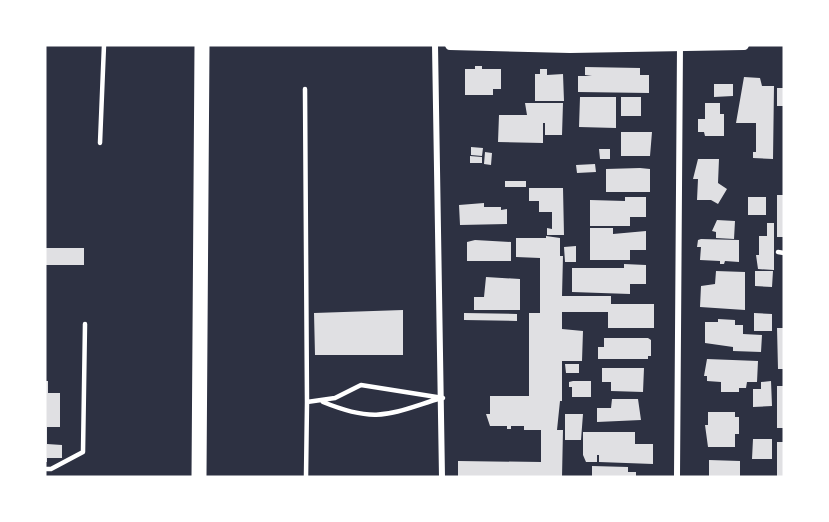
<svg xmlns="http://www.w3.org/2000/svg" width="829" height="522" font-family="Lora,serif">
	<style>
		.building { fill: #e0e0e3 }
		.lines { fill: none; stroke-linecap: round; stroke-linejoin: round }
		.service { stroke: #fff; stroke-width: 4.5 }
		.minor { stroke: #fff; stroke-width: 6 }
		.tertiary { stroke: #fff; stroke-width: 10 }
		.primary { stroke: #fff; stroke-width: 15 }
	</style>
	<rect width="100%" height="100%" fill="#2d3142"/>
	<path class="building" d="M475 66H482V69H501V89H493V95H465V69H475Z
		M585 67 640 68V75H649V93L578 92V76H592L585 75Z
		M540 69H547V75L563 74 564 101H535V74H540Z
		M744 77 760 78 762 86H774L773 159 753 158V152H756V123H736Z
		M714 84H733V96L714 97Z
		M777 88H784V106H777Z
		M580 97H616V128L579 127Z
		M621 97H641V116H621Z
		M525 103H563L562 135H545V123H543V143L498 142 499 115H527Z
		M705 103H720V114H724V136H705L704 132H698V119H705Z
		M621 132H652L650 156H621Z
		M471 147 483 148 482 156 471 155Z
		M599 149H610V159H600Z
		M485 152 492 153 491 165 484 164Z
		M470 156 482 157V163H470Z
		M698 159H719L718 183 727 189 718 204 711 200H697L698 179H693Z
		M595 164 596 172 577 173 576 165Z
		M640 168 650 169V192H606V169Z
		M505 181H526V187H505Z
		M529 188H563L564 235H547V228L552 229V212H539V201H529Z
		M777 195H784V237H777Z
		M625 197H646V217H630V226H590V200L625 201Z
		M748 197H766V215H748Z
		M484 203V207H501V210L507 209V224L460 225 459 205Z
		M717 220 735 221 734 239 716 238V232L712 231Z
		M767 223H774V270L758 269 756 255H759V236H767Z
		M590 228H613V234L646 231V250H630V260H590Z
		M546 236 560 238V256H563L562 296H611V304H654V328H608V312H562V329L583 331 582 361H562V401H560L557 430H563L562 477H458V461L541 462V430H524V426H511V429H507V426H490L486 414H490V396H529V313H540V258L516 257V238H546Z
		M701 239 739 240V262L725 261 724 264H720V261L700 260 701 247H697L698 240Z
		M475 240 511 242V261H467V242Z
		M576 246V262H565L564 247Z
		M45 248H84V265H45Z
		M624 264 646 265V284H630V294L572 292V268H624Z
		M716 271 745 272V310L700 307 701 286 715 284Z
		M755 271H773L772 287 755 286Z
		M486 277 520 279V310H474V297H484Z
		M403 310V355H315L314 313Z
		M464 313 517 314V321L464 320Z
		M754 313 772 314V331H754Z
		M718 319 735 320V325H743V334L762 335 761 352 733 351V347L705 343V322H718Z
		M777 328H784V369H778Z
		M604 338H648L651 340V356H648V359H598V347H604Z
		M707 359 758 361 757 382H747L746 388H739V392H721V382L707 381V376H704Z
		M565 364H579V373H566Z
		M602 368H644L643 392 611 391V382H602Z
		M45 381H48V393H60V427H47V444L62 445V458H47V462H45Z
		M573 381H591V397H572V387H569V382Z
		M771 381 772 406 753 407V389H761V382Z
		M777 386H784V428H777Z
		M612 399H638L641 420 597 422V408H611Z
		M708 412H735V417H739V434H735V447H708L705 425H708Z
		M565 414H583L581 440H565Z
		M583 432H635V444H653V464L599 462V455H597V462H586L583 455Z
		M753 439H772V459H752Z
		M777 442H784V477H777Z
		M709 460 740 461V477H709Z
		M592 466 628 467V472H636V477H592Z"/>
	<g class="lines">
		<path class="service" d="M305 89 307 402 335 398 361 385 443 398
			M100 143 104 45
			M778 252 784 253
			M323 402C377 424 389 414 441 398
			M45 469H51L83 452 85 324
			M306 477 307 402"/>
		<path class="minor" d="M435 45 442 477
			M677 477 680 46"/>
		<path class="tertiary" d="M450 45 570 48 744 45"/>
		<path class="primary" d="M199 477 202 45"/>
	</g>
	<rect width="829" height="522" fill="none" stroke="#ffffff" stroke-width="93"/>
</svg>
